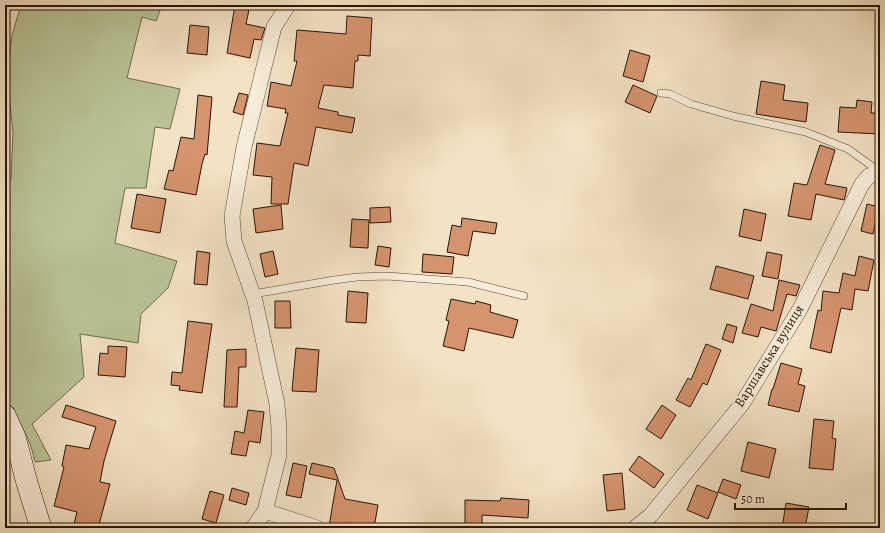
<svg xmlns="http://www.w3.org/2000/svg" width="885" height="533" font-family="Alegreya,serif">
	<style>
		.green { fill: #b9c395; stroke: #706c4d }
		.building { fill: #d5936e; stroke: #261605 }
		.lines { fill: none; stroke-linecap: round; stroke-linejoin: round }
		.lane-casing { stroke: #594935; stroke-width: 8 }
		.street-casing { stroke: #594935; stroke-width: 16 }
		.secondary-casing { stroke: #261605; stroke-width: 22 }
		.lane { stroke: #f7ecd9; stroke-width: 7 }
		.street { stroke: #f7ecd9; stroke-width: 15 }
		.secondary { stroke: #f7ecd9; stroke-width: 21 }
		.labels { text-anchor: middle; dominant-baseline: central; stroke-width: 4; stroke-linejoin: round; paint-order: stroke }
		.street-label { font-size: 14px; fill: #261605; stroke: #f7ecd9 }
	</style>
	<rect width="100%" height="100%" fill="#f3e2c4"/>
	<filter id="stains"><feTurbulence type="fractalNoise" baseFrequency=".005" numOctaves="4"/><feColorMatrix values="0 0 0 0 .2 0 0 0 0 .09 0 0 0 0 .02 0 0 0 .5 -.17"/></filter>
	<radialGradient id="worn" r=".72"><stop offset=".6" stop-color="#630" stop-opacity="0"/><stop offset="1" stop-color="#630" stop-opacity=".3"/></radialGradient>
	<path class="green" d="M21 5H162L156 21 142 17 127 78 180 89 170 129 155 127 146 188H125L115 243 177 261 168 288 141 314 138 343 80 334 84 377 32 424 51 460 35 462C31 440 20 421 5 404V186L11 179 13 132 7 78 12 35Z"/>
	<path class="building" d="M235 5H250L246 24 265 28 261 40 254 39 250 58 227 53Z
		M347 16 372 18 370 56 358 55V61H355L353 88 324 85 318 108 338 112V115L355 118 352 133 316 127 308 166 294 163 288 204H271L272 177 253 175 257 143 280 146 288 113H285L286 109 267 106 271 82 291 86 297 61H294L297 30 346 34Z
		M190 25 209 27 207 55 187 53Z
		M630 50 650 56 643 82 623 76Z
		M761 81 785 85 783 100 808 103 806 122 756 114Z
		M633 85 657 96 650 113 625 102Z
		M239 93 248 95 243 115 233 112Z
		M198 95 212 97 207 155 205 154 202 164 196 195 164 189 169 170 173 171 181 137 194 139Z
		M857 100 872 102 871 113H880V134L838 132 840 107 856 108Z
		M820 145 835 150 825 184 847 188 845 197 844 200 816 194 811 220 788 216 794 183 807 185Z
		M137 194 166 199 160 233 131 228Z
		M867 204 879 207 873 234 861 231Z
		M281 205 283 229 256 233 253 209Z
		M390 207 391 222 370 223V208Z
		M744 209 766 214 761 241 739 236Z
		M462 218 497 223 495 234 473 231 468 256 447 252 452 225 461 227Z
		M352 219 369 220 368 248 350 247Z
		M378 246 391 248 389 267 375 265Z
		M197 251 210 253 207 285 194 284Z
		M273 251 278 274 265 277 260 254Z
		M767 252 782 255 778 279 762 276Z
		M423 254 454 257 452 274 422 272Z
		M859 256 874 260 868 291 855 289 852 310 841 308 831 353 810 348 818 310 821 311 823 291 839 293 843 273 855 276Z
		M716 266 754 276 748 299 710 289Z
		M779 280 800 285 796 296 787 294 776 331 761 327 758 337 742 333 751 304 773 311Z
		M348 291 368 293 366 323 346 322Z
		M451 299 475 304 476 301 491 305 490 312 518 320 513 338 469 328 464 351 443 346 449 321 446 320Z
		M275 301H290L291 328H275Z
		M188 321 212 324 202 393 179 390 180 386 171 385 172 372 182 373Z
		M727 324 737 327 733 343 722 339Z
		M706 344 721 350 707 385 703 383 690 407 676 400 688 378 691 380Z
		M108 346 127 347 125 377 98 375 100 353 108 354Z
		M296 348 319 350 316 392 292 391Z
		M246 349V367H239L237 407H224L227 350Z
		M781 363 802 369 798 384 805 386 799 412 768 405 772 389H773Z
		M66 405 116 421 104 461 100 482 110 484 98 528H73L77 512 54 506 64 467 62 466 66 445 89 449 96 427 62 417Z
		M662 405 676 415 661 439 646 429Z
		M248 410 264 412 260 443 249 441 246 456 231 454 235 431 244 433Z
		M814 419 834 421 832 438 836 439 833 470 809 468Z
		M748 442 776 449 769 478 741 471Z
		M639 456 664 474 654 488 629 470Z
		M293 463 307 466 301 498 286 495Z
		M312 463 334 468 345 499 378 505 374 528H342L329 526 337 480 309 474Z
		M622 473 625 509 607 511 603 475Z
		M723 479 741 485 736 499 718 492Z
		M697 485 718 493 708 519 687 510Z
		M232 488 249 493 246 505 229 500Z
		M210 491 224 495 216 523 202 519Z
		M501 498 529 500 528 518 482 515V528H465V500L500 501Z
		M786 503 809 507 805 528H782Z"/>
	<g class="lines">
		<g class="lane-casing">
			<path id="lane" d="M661 93 670 94 691 104 733 116 806 132 848 149 880 172
				M253 294 334 280 357 277 387 276 468 282 524 296"/>
		</g>
		<g class="street-casing">
			<path id="street" d="M265 511 317 528
				M253 528 265 511 279 455V428L277 404 255 301 234 241 232 216 244 147 274 27 288 5
				M635 528 651 515 742 404 800 309 862 184 869 176 880 172"/>
		</g>
		<g class="secondary-casing">
			<path id="secondary" d="M5 415 15 437 27 483 41 528"/>
		</g>
		<use href="#lane" class="lane"/>
		<use href="#street" class="street"/>
		<use href="#secondary" class="secondary"/>
	</g>
	<g class="labels">
		<g class="street-label">
			<text transform="translate(769 356) rotate(-58)">Варшавська вулиця</text>
		</g>
	</g>
	<rect width="885" height="533" fill="none" stroke="#f3e2c4" stroke-width="20"/>
	<rect x="6" y="6" width="873" height="521" fill="none" stroke="#261605" stroke-width="2"/>
	<rect x="10" y="10" width="865" height="513" fill="none" stroke="#261605"/>
	<path d="M735 503v6h111v-6" fill="none" stroke="#261605" stroke-width="2"/>
	<text x="741" y="503" font-size="12" fill="#261605" stroke="#f7ecd9" stroke-width="3" paint-order="stroke">50 m</text>
	<rect width="100%" height="100%" filter="url(#stains)"/>
	<rect width="100%" height="100%" fill="url(#worn)"/>
</svg>
